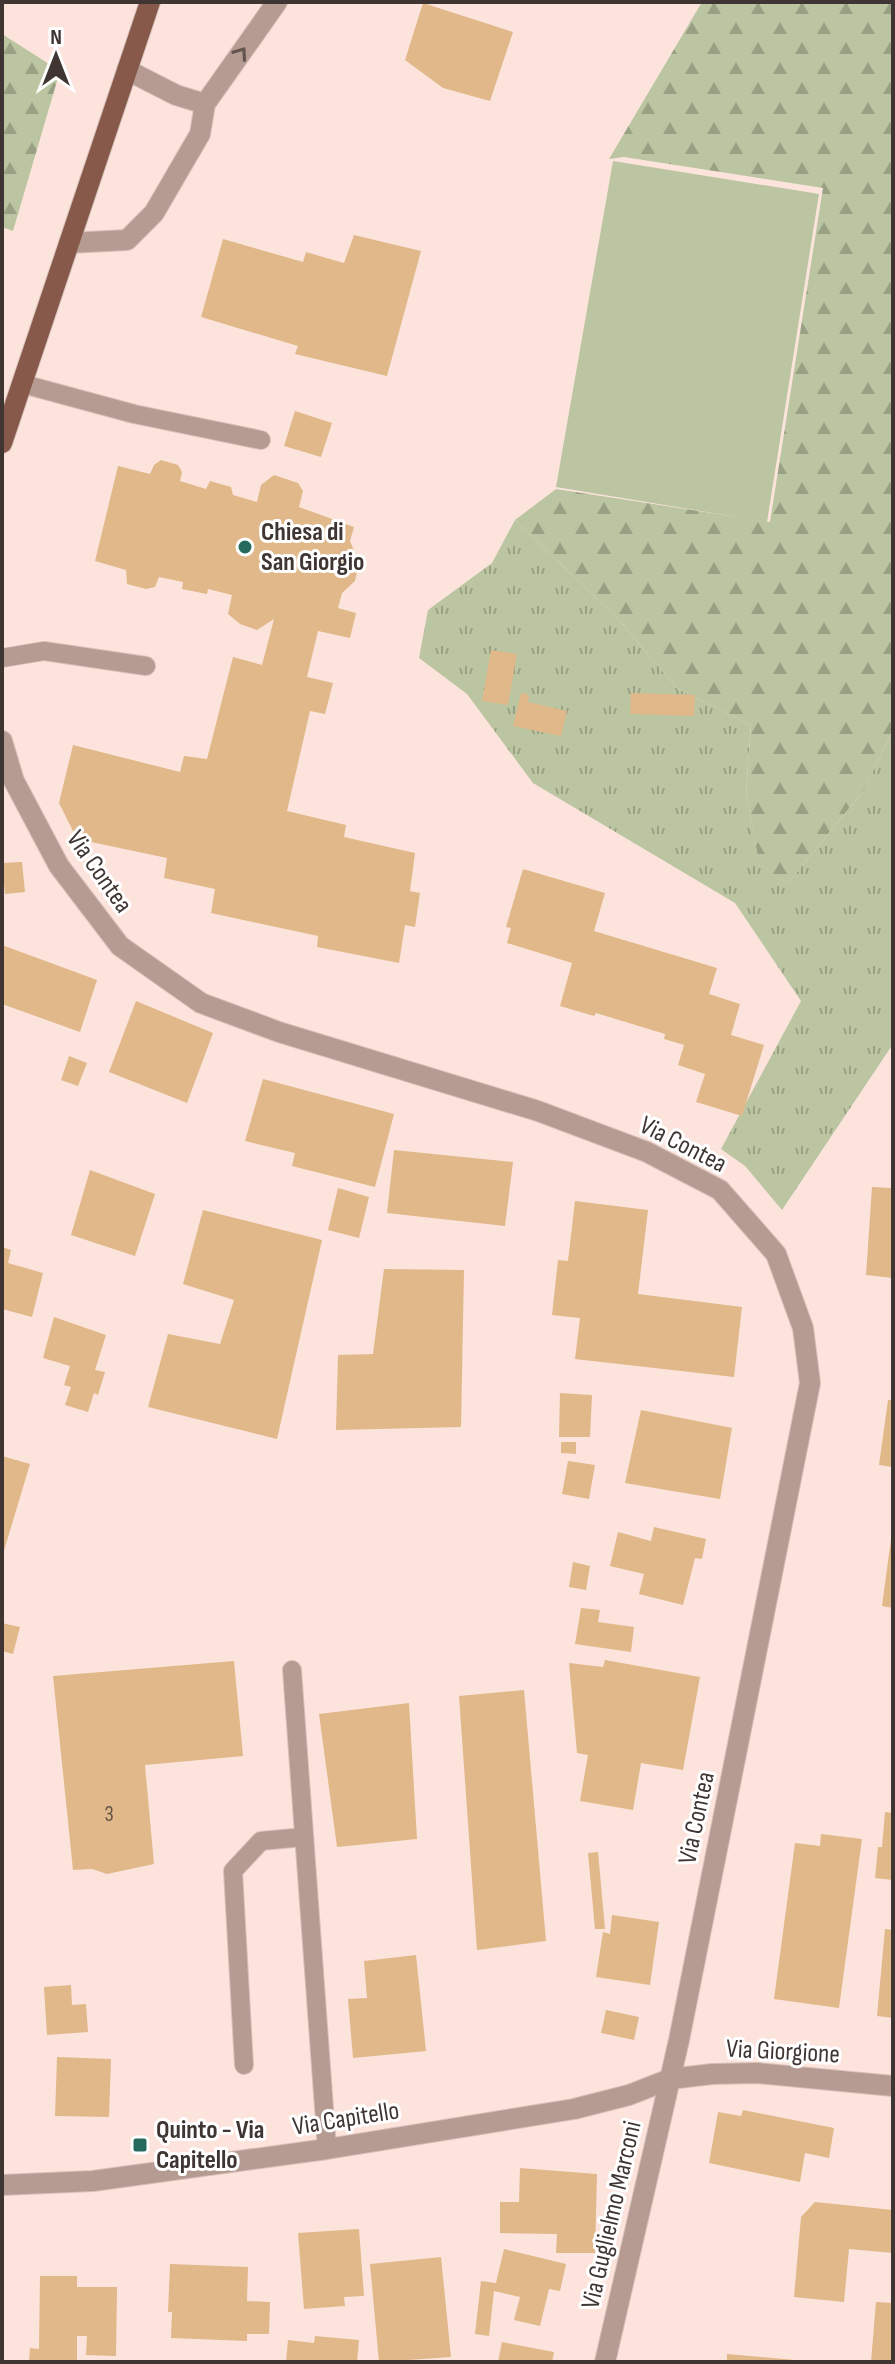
<svg xmlns="http://www.w3.org/2000/svg" width="895" height="2364" font-family="'Sofia Sans Condensed',sans-serif">
	<style>
		.grass { fill: url(#grass-tufts) }
		.forest { fill: url(#forest-firs) }
		.pitch { fill: #bbc5a1 }
		.building { fill: #e0b889 }
		.lines { fill: none; stroke-linecap: round; stroke-linejoin: round }
		.service-casing { stroke: #d6c1ba; stroke-width: 20 }
		.minor-casing { stroke: #d6c1ba; stroke-width: 22 }
		.tertiary-casing { stroke: #d6c1ba; stroke-width: 22 }
		.primary-casing { stroke: #d6c1ba; stroke-width: 22 }
		.service { stroke: #b69b92; stroke-width: 18 }
		.minor { stroke: #b69b92; stroke-width: 20 }
		.tertiary { stroke: #b69b92; stroke-width: 20 }
		.primary { stroke: #87594a; stroke-width: 20 }
		.oneway { stroke: #635450 }
		.poi-dot { fill: #266a5b; stroke: #fff; stroke-width: 3 }
		.labels { text-anchor: middle; dominant-baseline: central; stroke-width: 6; stroke-linejoin: round; paint-order: stroke }
		.number-label { font-size: 22px; fill: #675648 }
		.poi-label { font-size: 26px; font-weight: bold; fill: #3f3633; stroke: #fff; text-anchor: start }
		.street-label { font-size: 26px; fill: #3f3633; stroke: #fff }
	</style>
	<defs>
		<pattern id="grass-tufts" width="24" height="20" patternUnits="userSpaceOnUse" patternTransform="scale(2)"><rect width="24" height="20" fill="#bbc5a1"/><path d="M3 7l-1-3M5 7V3M7 7l1-3M15 17l-1-3M17 17v-4M19 17l1-3" fill="none" stroke="#99a184"/></pattern>
		<pattern id="forest-firs" width="22" height="20" patternUnits="userSpaceOnUse" patternTransform="scale(2)"><rect width="22" height="20" fill="#bbc5a1"/><path d="M5 1l3.5 6h-7zM16 11l3.5 6h-7z" fill="#99a184"/></pattern>
	</defs>
	<rect width="100%" height="100%" fill="#fce4dc"/>
	<path class="grass" d="M515 520 616 617 678 689 751 725 746 793 760 867 788 883 864 790 893 729V1044L782 1210 745 1166 721 1149 801 1001 735 903 533 783 467 694 419 658 428 610 492 563Z"/>
	<path class="forest" d="M702 2H893V729L864 790 788 883 760 868 746 793 751 725 678 689 616 617 515 520 556 489 770 522 823 188 624 157 609 159Z
		M2 34 60 71 13 231 2 227Z"/>
	<path class="pitch" d="M613 161 819 194 767 522 556 487Z"/>
	<path class="building" d="M423 3 513 32 490 101 443 88 405 60Z
		M354 235 421 251 387 376 295 354 298 346 201 317 223 239 303 262 306 252 344 263Z
		M295 411 332 423 321 457 284 446Z
		M161 460 178 465 182 472 180 481 206 489 210 481 231 487 233 495 257 502 261 485 274 475 298 483 303 491 299 507 354 527 350 541 359 563 355 581 342 593 338 608 356 613 350 638 318 631 307 677 333 683 325 714 310 711 287 811 346 825 344 837 415 853 410 891 420 893 415 927 405 925 399 963 317 947 318 936 211 913 215 889 164 878 167 858 77 839 59 803 73 745 180 772 184 756 207 759 233 657 262 665 274 619 257 630 240 624 228 614 232 595 208 589 207 594 182 589 183 582 159 577 155 587 146 589 127 584 126 570 95 561 118 466 150 474 154 465Z
		M491 650 517 654 508 705 482 701Z
		M521 693 529 695 528 702 567 711 561 736 513 726Z
		M631 693 695 695 694 716 630 714Z
		M22 862 25 892 5 894 2 863Z
		M523 869 605 893 594 931 717 968 709 994 740 1004 731 1035 764 1045 742 1116 696 1102 705 1074 678 1065 684 1045 664 1039 665 1034 596 1013 594 1016 560 1006 572 963 507 943 511 928 506 927Z
		M2 945 97 980 80 1032 2 1004Z
		M136 1001 213 1033 187 1103 109 1072Z
		M69 1056 87 1063 78 1086 61 1080Z
		M263 1079 394 1114 375 1187 292 1166 295 1153 245 1141Z
		M394 1150 513 1162 505 1226 387 1213Z
		M90 1170 155 1194 135 1256 71 1235Z
		M872 1187 893 1188V1278L866 1275Z
		M338 1188 369 1197 359 1238 328 1230Z
		M575 1201 648 1210 638 1294 742 1307 734 1377 575 1359 580 1318 552 1315 558 1260 568 1261Z
		M203 1210 322 1240 277 1439 148 1407 168 1334 220 1344 234 1300 183 1284Z
		M2 1247 11 1250 8 1263 43 1273 32 1317 2 1309Z
		M384 1269 464 1270 461 1427 336 1430 338 1355 373 1354Z
		M54 1317 106 1335 95 1370 105 1372 98 1395 94 1393 88 1412 65 1405 71 1387 64 1385 70 1366 43 1358Z
		M560 1393 592 1395 590 1437H559Z
		M888 1400H893V1467L879 1465Z
		M641 1410 732 1428 720 1499 625 1483Z
		M561 1442H576V1454L561 1453Z
		M2 1456 30 1464 3 1554H2Z
		M568 1461 595 1465 589 1499 562 1494Z
		M654 1527 706 1539 702 1559 695 1558 683 1605 639 1594 644 1574 610 1566 618 1532 651 1541Z
		M891 1539H893V1608L882 1606Z
		M573 1562 590 1566 586 1590 569 1587Z
		M581 1608 600 1610 598 1622 634 1627 631 1652 575 1644Z
		M2 1623 20 1627 13 1654 2 1651Z
		M605 1660 700 1677 683 1770 641 1763 633 1810 580 1801 588 1755 577 1753 569 1663 603 1667Z
		M234 1661 243 1756 145 1765 154 1864 107 1874 92 1869 73 1870 53 1676Z
		M524 1690 546 1941 477 1950 459 1696Z
		M409 1703 417 1839 337 1847 319 1714Z
		M885 1812 893 1813V1880L875 1878 878 1847H882Z
		M821 1834 862 1839 839 2008 774 1999 795 1843 820 1846Z
		M598 1852 605 1929H595L588 1853Z
		M612 1915 659 1922 650 1985 596 1977 603 1932 610 1934Z
		M885 1929 893 1930V2018L877 2016Z
		M416 1955 426 2051 353 2058 348 1999 367 1998 364 1961Z
		M71 1985 72 2005 86 2004 88 2032 47 2035 44 1987Z
		M606 2010 639 2017 634 2040 601 2033Z
		M57 2057 111 2059 109 2117 55 2116Z
		M743 2110 834 2128 829 2158 805 2153 800 2182 709 2163 718 2112 741 2116Z
		M520 2168 597 2174 595 2253H556L557 2234 500 2233V2202H519Z
		M815 2202 893 2210V2253L849 2249 844 2302 794 2297 801 2217Z
		M359 2229 364 2296 344 2297 345 2306 304 2309 298 2233Z
		M504 2249 566 2264 560 2291 549 2289 540 2326 514 2320 520 2297 494 2291 489 2336 475 2334 481 2281 496 2283Z
		M441 2257 451 2357 379 2362 370 2264Z
		M170 2264 248 2267 247 2301 270 2302 269 2334H247V2341L171 2338 172 2312H168Z
		M40 2276H77V2287H117L116 2356 86 2355 87 2336H77V2362H29L30 2348 39 2349Z
		M876 2302 893 2303V2362H871Z
		M315 2336 359 2340 357 2362H286L288 2340 314 2343Z
		M502 2342 554 2352 552 2362H498Z
		M727 2354 795 2360V2362H727Z"/>
	<g class="lines">
		<g class="service-casing">
			<path id="service" d="M23 384 134 414 261 440
				M2 658 44 651 146 666
				M292 1670 327 2149
				M244 2065 233 1871 261 1841 304 1837"/>
		</g>
		<g class="minor-casing">
			<path id="minor" d="M127 70 176 95 205 104
				M69 243 127 240 154 213 200 134 205 104 277 2
				M2 741 14 781 59 866 120 946 201 1003 279 1032 538 1111 647 1152 720 1190 776 1254 803 1328 810 1383 679 2040 605 2362"/>
		</g>
		<g class="tertiary-casing">
			<path id="tertiary" d="M2 2185 93 2181 327 2149 574 2109 629 2095 670 2079 712 2074 757 2073 893 2086"/>
		</g>
		<g class="primary-casing">
			<path id="primary" d="M2 443 150 2"/>
		</g>
		<use href="#service" class="service"/>
		<use href="#minor" class="minor"/>
		<use href="#tertiary" class="tertiary"/>
		<use href="#primary" class="primary"/>
	</g>
	<defs><path id="oneway-chevron" d="M-2-3.5L2.5 0L-2 3.5" fill="none" stroke-width="1.6" stroke-linecap="round" stroke-linejoin="round" transform="scale(2)"/></defs>
	<use class="oneway" href="#oneway-chevron" transform="translate(241 53) rotate(-55)"/>
	<g class="poi-dot">
		<circle cx="245" cy="547" r="8"/>
		<rect x="132" y="2137" width="16" height="16" rx="4"/>
	</g>
	<g class="labels">
		<g class="number-label">
			<text x="109" y="1814">3</text>
		</g>
		<g class="poi-label">
			<text x="261" y="532">Chiesa di<tspan x="261" dy="30">San Giorgio</tspan></text>
			<text x="156" y="2130">Quinto - Via<tspan x="156" dy="30">Capitello</tspan></text>
		</g>
		<g class="street-label">
			<text transform="translate(99 872) rotate(55)">Via Contea</text>
			<text transform="translate(683 1145) rotate(27)">Via Contea</text>
			<text transform="translate(697 1818) rotate(-78)">Via Contea</text>
			<text transform="translate(783 2052) rotate(3)">Via Giorgione</text>
			<text transform="translate(346 2119) rotate(-9)">Via Capitello</text>
			<text transform="translate(612 2215) rotate(-77)">Via Guglielmo Marconi</text>
		</g>
	</g>
	<rect width="895" height="2364" fill="none" stroke="#3f3633" stroke-width="8"/>
	<g transform="translate(56 56)" stroke="#ffffff" stroke-width="6" paint-order="stroke">
	<path d="M0-6L14 30L0 20L-14 30Z" fill="#3f3633"/>
	<text y="-12" font-size="22" font-weight="bold" text-anchor="middle" fill="#3f3633">N</text>
	</g>
</svg>
